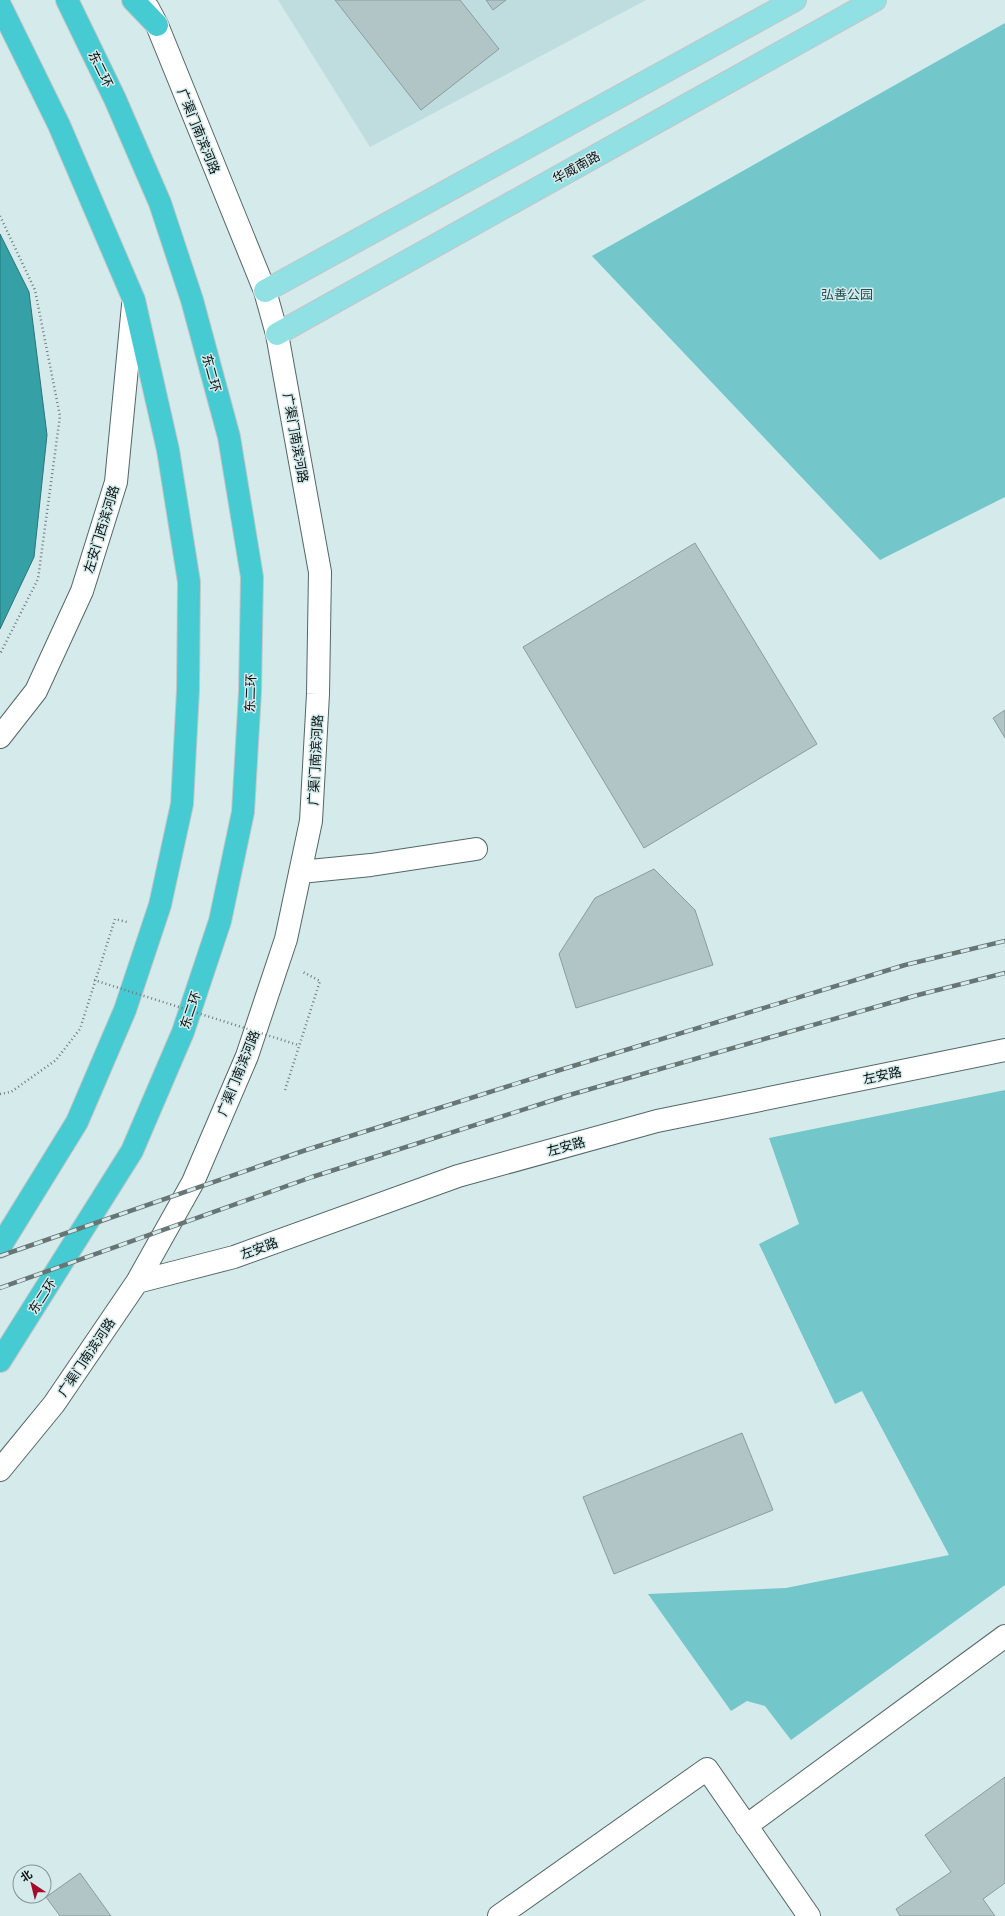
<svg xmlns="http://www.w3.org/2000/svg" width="1005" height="1916" font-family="Montserrat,'Noto Sans SC',sans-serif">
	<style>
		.built { fill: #bfdddf }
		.green { fill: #73c6ca }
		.water { fill: #35a0a5; stroke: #287579 }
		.building { fill: #b1c5c6; stroke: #8a9d9e }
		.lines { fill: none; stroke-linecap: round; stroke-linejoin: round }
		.minor-casing { stroke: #546767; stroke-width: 24 }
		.major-casing { stroke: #c4c6c6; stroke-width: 24 }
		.highway-casing { stroke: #c4c6c6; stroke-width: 24 }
		.path { stroke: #6e7d7d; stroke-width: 2.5; stroke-dasharray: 1 3; stroke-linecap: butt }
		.minor { stroke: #fff; stroke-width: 22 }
		.major { stroke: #90e0e4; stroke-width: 22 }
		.highway { stroke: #46cbd2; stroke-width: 22 }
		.rail-casing { stroke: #677575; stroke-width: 4.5 }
		.rail { stroke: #d5eaeb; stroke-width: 3; stroke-dasharray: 9; stroke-linecap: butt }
		.path-bridge { stroke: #6e7d7d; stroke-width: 2.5; stroke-dasharray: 1 3; stroke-linecap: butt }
		.labels { text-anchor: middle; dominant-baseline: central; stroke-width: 3; stroke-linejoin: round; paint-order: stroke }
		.street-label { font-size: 13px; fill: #0a1212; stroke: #d5eaeb }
		.park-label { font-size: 13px; fill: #214f51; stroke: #d5eaeb }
	</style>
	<rect width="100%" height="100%" fill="#d5eaeb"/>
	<path class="built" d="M278 0H646L370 147Z"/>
	<path class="green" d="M1005 23V497L880 560 592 256Z
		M1005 1090V1585L791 1740 765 1706 747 1701 731 1711 648 1594 786 1588 949 1555 862 1391 835 1404 759 1244 799 1224 769 1138Z"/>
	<path class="water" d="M0 234 29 292 47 435 34 557 0 629Z"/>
	<path class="building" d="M335 0H460L499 49 421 110Z
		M486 0H506L493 10Z
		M695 543 817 744 644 848 523 647Z
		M1005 710V738L993 718Z
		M654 869 695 910 713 965 576 1008 559 954 595 898Z
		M742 1433 773 1510 614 1574 583 1497Z
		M1005 1777V1883L983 1899 995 1916H900L896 1909 951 1872 925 1835Z
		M80 1873 111 1916H60L46 1897Z"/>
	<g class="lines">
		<g class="minor-casing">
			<path id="minor" d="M0 737 36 691 82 591 116 482 133 305
				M300 872 371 865 476 849
				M137 1282 234 1257 458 1176 657 1121 1005 1050
				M0 1470 54 1404 137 1282 193 1182 247 1056 286 939 311 821 318 694 320 572 277 334 265 291 157 25 148 8
				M746 1826 1005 1636
				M499 1916 707 1769 809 1916"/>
		</g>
		<g class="major-casing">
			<path id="major" d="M265 291 795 0
				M277 334 875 0"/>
		</g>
		<g class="highway-casing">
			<path id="highway" d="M133 0 157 25
				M0 5 59 125 134 300 168 450 189 582 188 690 182 804 160 905 125 1010 77 1122 0 1247
				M0 1361 132 1151 183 1032 220 921 243 812 250 692 252 577 229 437 192 300 160 203 115 99 67 0"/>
		</g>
		<path class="path" d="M0 216 35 290 60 416 38 579 0 654
			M285 1090 320 981 303 972
			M0 1094 11 1092 56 1060 80 1029 115 919 127 922"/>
		<use href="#minor" class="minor"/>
		<use href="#major" class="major"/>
		<use href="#highway" class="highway"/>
		<g class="rail-casing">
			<path id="rail" d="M0 1256 303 1151 550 1073 905 965 1005 941
				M0 1288 312 1177 566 1096 914 996 1005 973"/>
		</g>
		<use href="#rail" class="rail"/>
		<path class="path-bridge" d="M94 980 298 1045"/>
	</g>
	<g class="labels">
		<g class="street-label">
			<text transform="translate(101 69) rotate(64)">东二环</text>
			<text transform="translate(199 131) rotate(68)">广渠门南滨河路</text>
			<text transform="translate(576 167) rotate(-29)">华威南路</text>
			<text transform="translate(212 373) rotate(75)">东二环</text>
			<text transform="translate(296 438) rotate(80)">广渠门南滨河路</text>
			<text transform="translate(101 529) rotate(-73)">左安门西滨河路</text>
			<text transform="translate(250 693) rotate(-88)">东二环</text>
			<text transform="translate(315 760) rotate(-87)">广渠门南滨河路</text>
			<text transform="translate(190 1010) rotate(-71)">东二环</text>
			<text transform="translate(238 1073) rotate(-68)">广渠门南滨河路</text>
			<text transform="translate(882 1075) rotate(-12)">左安路</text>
			<text transform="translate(566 1146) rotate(-15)">左安路</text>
			<text transform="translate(259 1248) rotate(-20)">左安路</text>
			<text transform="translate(42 1296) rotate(-57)">东二环</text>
			<text transform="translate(86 1357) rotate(-56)">广渠门南滨河路</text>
		</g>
		<g class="park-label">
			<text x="847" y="294">弘善公园</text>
		</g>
	</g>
	<g transform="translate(32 1884) rotate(325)"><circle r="19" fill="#d5eaeb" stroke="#849494"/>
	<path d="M0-3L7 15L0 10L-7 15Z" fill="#a50a2a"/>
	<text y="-6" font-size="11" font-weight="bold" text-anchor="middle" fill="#0a1212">北</text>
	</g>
</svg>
